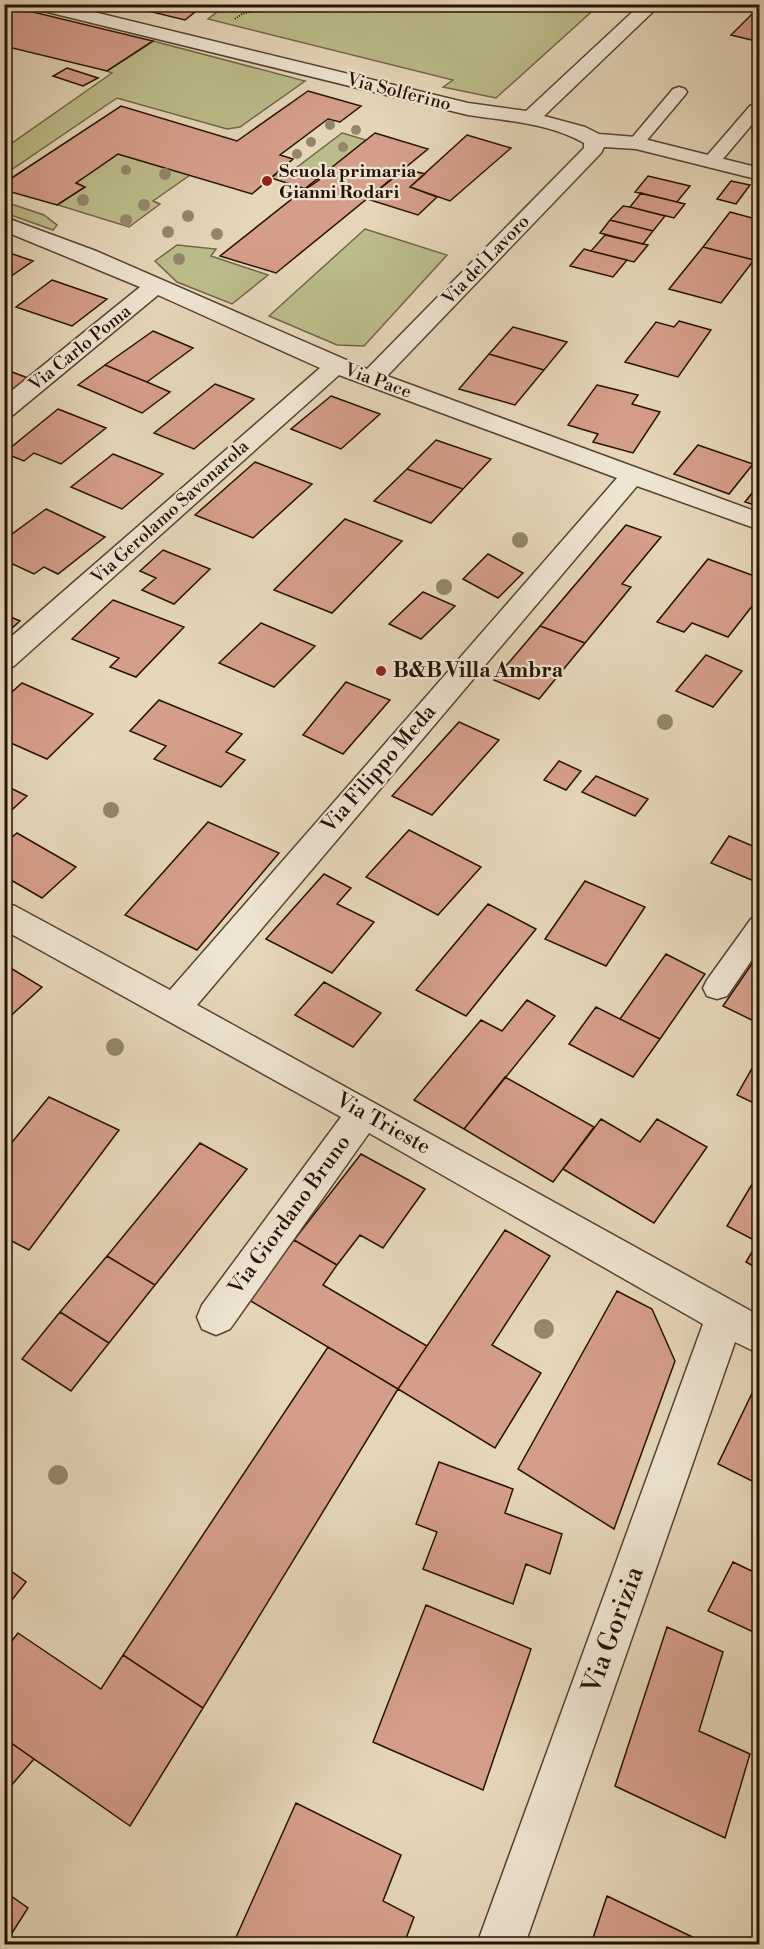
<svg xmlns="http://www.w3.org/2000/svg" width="764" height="1949" font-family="'Libre Bodoni',serif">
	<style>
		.green { fill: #bcbc8a; stroke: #726746; stroke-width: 1.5 }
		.building { fill: #d59e8a; stroke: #271203; stroke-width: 1.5 }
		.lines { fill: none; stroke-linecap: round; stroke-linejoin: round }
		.service-casing { stroke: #564330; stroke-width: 3 }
		.minor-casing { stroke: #564330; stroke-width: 3 }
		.path { stroke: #271203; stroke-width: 2; stroke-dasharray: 1 1.5; stroke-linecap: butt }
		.service { fill: #eee4d2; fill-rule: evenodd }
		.minor { fill: #eee4d2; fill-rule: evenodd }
		.tree { fill: #95866b }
		.poi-dot { fill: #8f2418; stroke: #eee4d2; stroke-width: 2 }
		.labels { text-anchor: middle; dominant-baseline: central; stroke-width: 4.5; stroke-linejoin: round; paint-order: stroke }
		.far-street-label { font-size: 18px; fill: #271203; stroke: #eee4d2 }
		.far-poi-label { font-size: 18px; font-weight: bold; fill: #271203; stroke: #eee4d2; text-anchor: start }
		.poi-label { font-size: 21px; font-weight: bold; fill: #271203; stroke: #eee4d2; text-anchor: start }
		.street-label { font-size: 21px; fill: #271203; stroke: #eee4d2 }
		.near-street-label { font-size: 26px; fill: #271203; stroke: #eee4d2 }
	</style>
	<rect width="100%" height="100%" fill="#e5d6b9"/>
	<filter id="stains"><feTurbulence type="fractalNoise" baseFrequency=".00333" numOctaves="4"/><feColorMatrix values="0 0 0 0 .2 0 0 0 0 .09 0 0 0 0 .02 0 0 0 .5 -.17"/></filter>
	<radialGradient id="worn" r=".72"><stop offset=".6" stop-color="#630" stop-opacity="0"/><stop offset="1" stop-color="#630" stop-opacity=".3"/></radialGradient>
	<path class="green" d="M226 5V4L599 5 496 98 443 87 453 80 208 19Z
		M153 41 305 81 240 127 227 129 117 98 5 174V148L112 73 107 71Z
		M342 133 366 140 318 180 292 171Z
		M118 154 190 175 153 201 160 204 129 227 58 205 84 187 76 183Z
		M5 202 44 215 57 225 53 230 5 213Z
		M365 229 447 255 364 346 337 345 269 316Z
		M177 245 216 249 211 256 268 275 232 304 177 282 155 261Z"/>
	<path class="building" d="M157 4H205L185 20 148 11Z
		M4 5 153 41 107 71 4 46Z
		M760 6V42L731 35Z
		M67 68 98 78 83 86 53 76Z
		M308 91 361 106 340 122 328 119 280 155 293 159 252 194 118 154 76 183 85 187 57 205 4 190V183L121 106 237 141Z
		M375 133 428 149 276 273 220 256Z
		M467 135 511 148 450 201 410 187Z
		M283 169 292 171 319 180 306 189 271 178Z
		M405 169 425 174 410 187 437 197 418 215 367 199Z
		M648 176 690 186 677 202 635 192Z
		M731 181 750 185 736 204 717 199Z
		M641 193 685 204 674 218 630 207Z
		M623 206 630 207 665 216 653 231 610 220Z
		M730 212 760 220V252L754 260 703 247Z
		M610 220 653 231 643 244 600 233Z
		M605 235 643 244 648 245 634 262 591 251Z
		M703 247 754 260 721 303 669 289Z
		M584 249 591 251 627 260 613 277 570 266Z
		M4 251 33 261 4 281Z
		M52 280 107 299 72 326 16 307Z
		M679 321 711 330 678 377 625 362 656 322 674 327Z
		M513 327 567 342 544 370 489 354Z
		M153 331 193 348 147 382 105 365Z
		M489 354 544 370 515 405 459 389Z
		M105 365 147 382 170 392 142 413 78 385Z
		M4 369 28 378 4 396Z
		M215 384 254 399 194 449 154 433Z
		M597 385 638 395 632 404 660 412 633 453 593 442 598 434 568 425Z
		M331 396 380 414 341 449 291 429Z
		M58 409 106 428 61 464 34 453 24 461 4 453Z
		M436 440 491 459 463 489 407 469Z
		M698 445 753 464 729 494 674 474Z
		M113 454 163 474 122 509 71 487Z
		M255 462 312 484 253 538 195 515Z
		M407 469 463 489 431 523 374 501Z
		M760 483V507L745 502Z
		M46 509 105 537 58 574 44 567 34 574 4 560V540Z
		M345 519 402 541 332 613 274 590Z
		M626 525 661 537 622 584 631 587 585 643 540 626Z
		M163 550 210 569 174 604 142 590 156 578 140 571Z
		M488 554 523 573 498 598 463 579Z
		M708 559 760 578V596L728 637 692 623 684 632 657 622Z
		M423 592 455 606 421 639 389 624Z
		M113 600 184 627 136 677 110 667 119 658 72 639Z
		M4 614 20 621 4 635Z
		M261 623 315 646 274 687 219 663Z
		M540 626 585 643 539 699 494 680Z
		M706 655 742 671 713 707 676 691Z
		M346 682 390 700 343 754 303 735Z
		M22 683 93 714 47 759 4 740V699Z
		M159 700 242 734 226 752 245 760 221 787 154 759 166 746 130 731Z
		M459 722 499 740 432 815 392 796Z
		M559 761 581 771 566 790 544 780Z
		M596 776 648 799 635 816 582 792Z
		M4 785 27 796 4 817Z
		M208 822 279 853 197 950 125 915Z
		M409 830 481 867 438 915 366 877Z
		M17 833 76 867 42 898 4 876V844Z
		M729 836 760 849V872L754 881 711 863Z
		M324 874 351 888 337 904 374 922 332 973 266 939Z
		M585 881 645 907 606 966 545 939Z
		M488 904 536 929 466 1016 416 990Z
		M760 952V1024L723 1006Z
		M666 954 705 974 660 1039 620 1019Z
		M4 964 42 987 4 1022Z
		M324 982 381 1013 353 1047 295 1015Z
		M527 1000 555 1016 464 1129 414 1100 481 1020 502 1031Z
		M596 1007 660 1039 633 1077 569 1044Z
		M755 1063 760 1066V1106L737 1095Z
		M505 1077 594 1127 553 1182 464 1129Z
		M49 1097 119 1130 29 1250 4 1237V1152Z
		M601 1119 640 1142 657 1119 707 1147 654 1223 563 1169Z
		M200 1143 247 1169 155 1285 107 1256Z
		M361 1154 425 1189 383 1248 360 1235 337 1265 294 1240Z
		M760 1171V1270L746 1262 758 1242 727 1226Z
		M505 1230 550 1256 492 1345 541 1373 495 1448 398 1389Z
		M294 1240 337 1265 323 1285 427 1346 398 1389 249 1300Z
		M107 1256 155 1285 109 1343 60 1312Z
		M617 1291 652 1309 675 1361 614 1529 518 1469Z
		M60 1312 109 1343 71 1391 22 1359Z
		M328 1347 398 1389 203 1708 123 1655Z
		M756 1385 760 1387V1485L718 1464Z
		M439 1462 513 1489 505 1513 562 1534 550 1574 526 1564 513 1604 423 1569 437 1532 416 1524Z
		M733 1562 760 1575V1635L708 1611Z
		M4 1566 26 1582 4 1610Z
		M426 1605 531 1649 483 1790 373 1742Z
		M667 1627 723 1652 699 1731 750 1754 725 1838 615 1786Z
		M18 1633 101 1689 123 1655 203 1708 130 1826 4 1738V1651Z
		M4 1738 34 1759 4 1794Z
		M296 1803 401 1855 383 1901 414 1917 404 1944H233Z
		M4 1891 28 1908 5 1944H4Z
		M607 1896 707 1944H591Z"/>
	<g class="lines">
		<g class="service-casing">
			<path id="service" d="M679 87 685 89 687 92 685 95 642 146H630L628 143 630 140 673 89Z
				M756 104 760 105V115L717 166H705L703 162 705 158 750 106Z
				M760 916V948L727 996 717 999 707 996 703 988 707 980 751 919Z"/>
		</g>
		<g class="minor-casing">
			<path id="minor" d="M28 4H61L468 103 526 111 641 4H661L544 116 585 127 599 134 636 137 760 168V180L636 149 604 147 601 153 387 376 760 513V530L637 486 197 1005 760 1316V1354L735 1342 525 1944H477L703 1324 369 1133 230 1329 216 1335 202 1329 197 1317 202 1305 341 1117 4 930V903L15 906 170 990 617 478 339 375 14 666 4 668V643L320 368 158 295 13 415 4 417V397L140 287 4 231V217L96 251 367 369 584 148V143C549 123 507 121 468 115L31 8Z"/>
		</g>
		<path class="path" d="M447 4 479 7 519 4
			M235 19 242 14 275 4"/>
		<use href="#service" class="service"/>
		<use href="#minor" class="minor"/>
	</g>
	<g class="tree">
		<circle cx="330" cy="125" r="5"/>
		<circle cx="356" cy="130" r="5"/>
		<circle cx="311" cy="142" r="5"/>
		<circle cx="343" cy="147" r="5"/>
		<circle cx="297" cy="154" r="5"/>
		<circle cx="126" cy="170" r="5"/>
		<circle cx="165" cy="174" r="6"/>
		<circle cx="83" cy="200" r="6"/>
		<circle cx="144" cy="205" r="6"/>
		<circle cx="188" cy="216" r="6"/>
		<circle cx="126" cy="220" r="6"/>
		<circle cx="168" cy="232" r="6"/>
		<circle cx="217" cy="234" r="6"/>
		<circle cx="179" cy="259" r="6"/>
		<circle cx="520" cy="540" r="8"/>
		<circle cx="444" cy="587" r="8"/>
		<circle cx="665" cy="722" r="8"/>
		<circle cx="111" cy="810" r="8"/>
		<circle cx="115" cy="1047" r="9"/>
		<circle cx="544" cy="1329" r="10"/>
		<circle cx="58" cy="1475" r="10"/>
	</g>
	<g class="poi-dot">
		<circle cx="267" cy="181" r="6"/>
		<circle cx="381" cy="671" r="6"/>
	</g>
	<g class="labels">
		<g class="far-street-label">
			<text transform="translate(399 92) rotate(14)">Via Solferino</text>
			<text transform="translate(486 260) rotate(-46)">Via del Lavoro</text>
			<text transform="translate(80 348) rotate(-39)">Via Carlo Poma</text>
			<text transform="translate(378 381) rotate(20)">Via Pace</text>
			<text transform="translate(170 512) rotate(-42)">Via Gerolamo Savonarola</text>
		</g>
		<g class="far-poi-label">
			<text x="279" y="171">Scuola primaria<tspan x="279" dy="21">Gianni Rodari</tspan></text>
		</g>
		<g class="poi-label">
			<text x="393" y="671">B&amp;B Villa Ambra</text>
		</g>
		<g class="street-label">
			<text transform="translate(379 769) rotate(-49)">Via Filippo Meda</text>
			<text transform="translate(383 1124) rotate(29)">Via Trieste</text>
			<text transform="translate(290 1215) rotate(-54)">Via Giordano Bruno</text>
		</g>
		<g class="near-street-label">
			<text transform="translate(613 1630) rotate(-70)">Via Gorizia</text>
		</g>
	</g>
	<rect width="764" height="1949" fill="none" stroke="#e5d6b9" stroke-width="24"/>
	<rect x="6" y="6" width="752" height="1937" fill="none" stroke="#271203" stroke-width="3"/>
	<rect x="12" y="12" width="740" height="1925" fill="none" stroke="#271203" stroke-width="1.5"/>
	<rect width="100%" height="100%" filter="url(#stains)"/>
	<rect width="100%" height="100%" fill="url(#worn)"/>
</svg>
